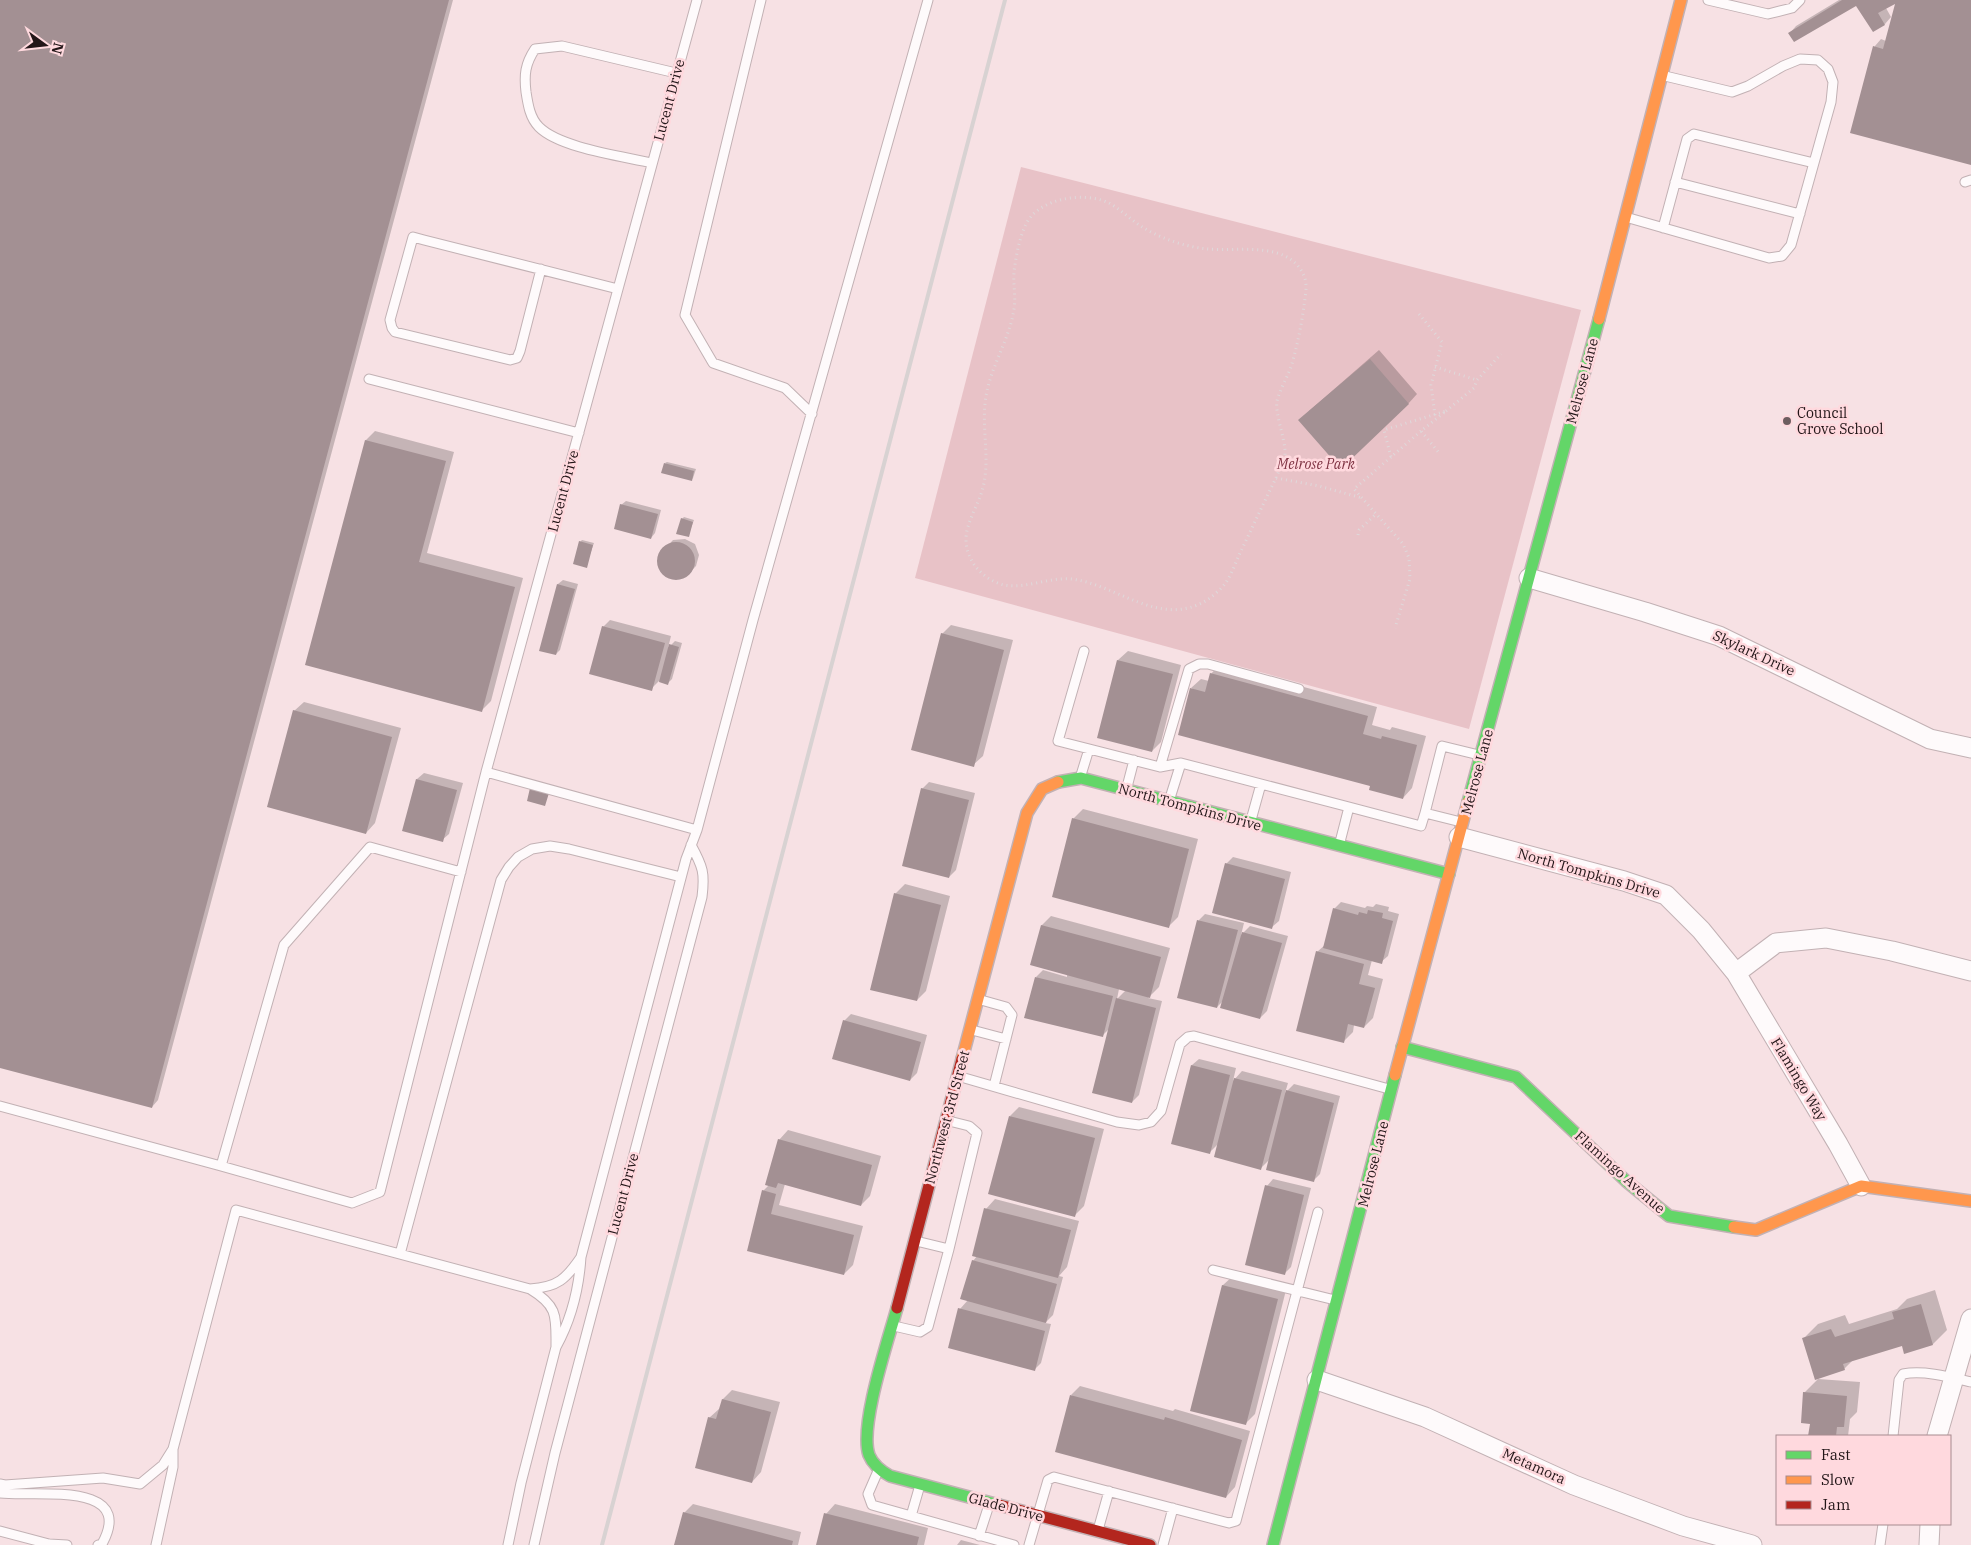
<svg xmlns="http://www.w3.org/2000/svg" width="1971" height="1545" font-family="'IBM Plex Serif',serif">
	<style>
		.green { fill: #e8c2c7 }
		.shadow { fill: #0003; fill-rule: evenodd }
		.building { fill: #a39093 }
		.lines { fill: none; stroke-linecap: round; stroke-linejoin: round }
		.lane-casing { stroke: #c2b1b4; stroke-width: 11 }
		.street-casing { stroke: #c2b1b4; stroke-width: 21 }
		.fast-casing { stroke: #c2b1b4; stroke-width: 14 }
		.slow-casing { stroke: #c2b1b4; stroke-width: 14 }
		.jam-casing { stroke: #c2b1b4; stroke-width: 14 }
		.path { stroke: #dfd8da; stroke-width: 3; stroke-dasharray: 1 4; stroke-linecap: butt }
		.lane { stroke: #fefafb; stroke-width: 9 }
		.street { stroke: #fefafb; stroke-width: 19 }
		.fast { stroke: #63d668; stroke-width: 11 }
		.slow { stroke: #ff974d; stroke-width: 11 }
		.jam { stroke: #b3261e; stroke-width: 11 }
		.rail { stroke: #d8d2d2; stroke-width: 4 }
		.poi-dot { fill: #6d5d5f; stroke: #ffd9de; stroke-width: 2 }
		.labels { text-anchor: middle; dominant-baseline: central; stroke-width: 5; stroke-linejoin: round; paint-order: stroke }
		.street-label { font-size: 14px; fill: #231618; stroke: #ffd9de }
		.poi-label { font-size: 14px; fill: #231618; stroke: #ffd9de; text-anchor: start }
		.park-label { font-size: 14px; font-style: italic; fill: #7f3343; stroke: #ffd9de }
	</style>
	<rect width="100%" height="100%" fill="#f7e1e4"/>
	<path class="green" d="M1021 167 1581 310 1469 729 915 578Z"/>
	<path class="shadow" d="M0 0H453L158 1100 152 1107 0 1067Z
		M1839 0H1971V163L1851 132 1875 46 1881 39 1886 41 1897 2 1886 8 1891 17 1885 24 1873 30 1857 4 1790 33 1796 26Z
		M1379 350 1417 394 1408 404 1309 411Z
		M375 431 454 452 427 553 523 578 491 701 481 711 307 664 366 440Z
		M667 462 696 469 693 478 691 480 665 463Z
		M626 501 661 510 655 533 651 538 621 505Z
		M684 517 694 520 688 536 682 519Z
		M685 539 695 544 699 555 696 566 687 575 676 579 665 575 662 571 659 559 660 554 673 540Z
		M582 540 594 543 586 566 580 542Z
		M563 580 578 584 560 650 556 654 558 584Z
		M610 620 671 636 668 648 675 641 682 643 672 679 668 683 659 681 651 689 603 627Z
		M951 625 1013 640 983 756 973 765 942 634Z
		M1128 651 1181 665 1161 742 1152 751 1118 660Z
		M1220 664 1377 707 1372 725 1390 730 1392 727 1426 736 1412 788 1403 798 1371 786 1191 688 1201 679 1209 681 1211 674Z
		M304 702 401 728 375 823 366 833 294 711Z
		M424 773 463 783 449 834 442 840 417 779Z
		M929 782 975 793 956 870 949 877 922 789Z
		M1083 809 1198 839 1178 917 1168 927 1073 819Z
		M1233 857 1291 872 1279 921 1272 927 1226 864Z
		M905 884 950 896 926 991 917 1000 895 894Z
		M1341 902 1365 908 1367 906 1373 907 1376 904 1389 907 1388 911 1399 914 1388 956 1381 962 1372 960 1368 975 1383 979 1373 1018 1364 1027 1354 1025 1353 1032 1343 1042 1317 952 1326 944 1334 909Z
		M1205 914 1244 923 1241 935 1250 926 1288 936 1267 1011 1260 1018 1224 1000 1217 1007 1199 920Z
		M1051 916 1170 948 1159 987 1148 998 1162 1001 1139 1095 1132 1102 1110 1028 1102 1036 1036 977 1043 970 1067 977V974L1031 964 1042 925ZM1119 989 1126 990 1117 999Z
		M851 1014 927 1035 917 1073 910 1080 844 1021Z
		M1199 1059 1236 1068 1233 1081 1242 1071 1288 1083 1285 1093 1294 1084 1340 1096 1320 1174 1313 1181 1270 1159 1261 1168 1219 1143 1209 1153 1192 1065Z
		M1019 1107 1104 1129 1084 1206 1075 1215 1010 1116Z
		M788 1130 881 1156 870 1196 861 1205 785 1184 779 1205 863 1226 853 1265 844 1274 749 1250 763 1191 769 1185 779 1140Z
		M1273 1179 1311 1188 1291 1267 1284 1274 1267 1186Z
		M995 1199 1079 1221 1067 1267 1059 1276 1063 1277 1053 1315 1045 1323 1051 1324 1041 1363 1034 1370 960 1309 968 1300 973 1261 977 1256 986 1209Z
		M1233 1276 1286 1290 1255 1414 1245 1424 1192 1410 1223 1285Z
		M1935 1290 1947 1330 1933 1344H1902L1854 1359 1844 1369 1804 1338 1818 1324 1845 1315 1849 1324 1897 1309 1907 1299Z
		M1818 1379 1860 1382 1857 1412 1850 1419 1848 1436H1810L1811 1422 1804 1393Z
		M1080 1386 1173 1411 1175 1409 1250 1431 1235 1487 1226 1497 1071 1395Z
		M732 1390 780 1402 761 1472 752 1482 709 1418 719 1409H721L723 1399Z
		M693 1504 801 1532 798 1545H676L684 1513Z
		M835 1504 928 1528 924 1545H818L826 1514Z
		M961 1540 980 1545H957Z"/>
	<path class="building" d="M0 0H449L152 1108 0 1068Z
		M1842 0H1971V165L1850 133 1873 46 1883 49 1895 4 1878 13 1885 25 1873 32 1856 6 1794 42 1788 33Z
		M1370 359 1409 404 1341 469 1298 420Z
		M365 440 446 461 419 562 515 587 482 712 305 665Z
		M664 463 694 471 692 481 661 473Z
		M620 504 658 514 651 539 614 529Z
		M681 518 693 522 689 537 676 534Z
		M579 541 593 545 587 568 573 564Z
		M657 561a19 19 0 1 1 38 0a19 19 0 1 1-38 0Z
		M557 584 575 589 556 655 539 651Z
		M602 626 665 643 652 691 589 674Z
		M941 633 1004 650 974 767 911 750Z
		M669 644 679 647 668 685 659 682Z
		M1117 660 1173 674 1152 752 1097 738Z
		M1210 673 1368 716 1363 734 1381 739 1382 736 1417 745 1403 799 1369 790 1370 786 1178 735 1190 688 1205 692Z
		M293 710 392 737 366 834 267 807Z
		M416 779 457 790 443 842 402 831Z
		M530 788 549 793 545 806 527 801Z
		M921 788 969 800 949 878 902 866Z
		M1072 818 1189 849 1169 928 1052 897Z
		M1225 863 1285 879 1272 929 1212 913Z
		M894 893 941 905 917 1001 870 990Z
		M1333 908 1358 915 1359 912 1367 914 1368 910 1383 913 1382 918 1393 921 1382 964 1323 948Z
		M1197 920 1238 930 1217 1008 1177 998Z
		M1041 925 1161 957 1150 998 1030 965Z
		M1242 932 1282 943 1260 1019 1220 1008Z
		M1316 951 1364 964 1359 984 1375 988 1364 1028 1348 1024 1344 1043 1296 1031Z
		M1035 977 1113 996 1103 1037 1024 1018Z
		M1116 998 1156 1008 1132 1103 1092 1093Z
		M843 1020 921 1042 910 1081 832 1059Z
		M1191 1065 1230 1075 1210 1154 1171 1144Z
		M1234 1078 1282 1090 1261 1170 1214 1157Z
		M1286 1090 1334 1103 1314 1182 1266 1170Z
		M1009 1116 1095 1138 1075 1217 988 1194Z
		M778 1139 872 1165 861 1206 778 1183 776 1188 765 1185Z
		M1265 1185 1304 1195 1285 1275 1245 1265Z
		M762 1190 776 1194 771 1214 854 1235 844 1275 747 1251Z
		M984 1208 1071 1230 1058 1278 972 1256Z
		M972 1260 1057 1284 1046 1323 960 1299Z
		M1222 1285 1278 1299 1246 1425 1190 1411Z
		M1921 1304 1933 1345 1904 1354 1902 1346 1843 1364 1845 1370 1815 1380 1802 1338 1831 1329 1835 1337 1894 1319 1892 1312Z
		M958 1308 1045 1331 1035 1371 948 1348Z
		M1803 1392 1847 1396 1844 1427H1837L1836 1436H1808L1810 1424 1801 1423Z
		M1070 1395 1164 1420 1165 1417 1242 1440 1226 1498 1055 1452Z
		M722 1399 771 1412 752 1483 695 1468 708 1417 716 1419Z
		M683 1512 793 1541 792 1545H674Z
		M824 1513 919 1537 917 1545H816Z"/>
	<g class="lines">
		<g class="lane-casing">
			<path id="lane" d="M697 0 486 772 697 830
				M761 0 685 315 713 363 785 388 812 414
				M1708 0 1768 14 1792 8 1800 0
				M652 163C622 156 560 148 539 127 530 118 528 105 526 92 524 75 525 64 535 49L562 46 676 73
				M1675 182 1800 214
				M1965 182 1971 180
				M1629 218 1769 258 1782 256 1791 245 1831 102 1833 82 1828 69 1818 60 1800 59 1783 66 1748 86 1732 92 1665 76
				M1663 228 1687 139 1694 134 1814 163
				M541 269 520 351 517 358 510 360 395 332 392 328 390 320 413 237 424 240 618 289
				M369 379 579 433
				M1084 651 1058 741 1160 767 1181 763
				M1160 767 1189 669 1199 664H1208L1299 689
				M1081 775 1089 749
				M1127 787 1134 760
				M1170 798 1181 763 1349 807
				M1425 813 1442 746 1479 755
				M1251 820 1261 784
				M1340 842 1349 807 1421 826 1425 813 1461 822
				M461 872 370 847 284 945 221 1166 352 1203 380 1192 486 772
				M981 1000 1006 1007 1012 1015 994 1086
				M972 1030 1006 1039
				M961 1077 1117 1122 1139 1125 1151 1122 1161 1111 1180 1044 1188 1037 1194 1036 1389 1089
				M0 1106 221 1166
				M916 1241 949 1249 977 1133 969 1126 949 1121
				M400 1254 501 880 509 867 518 857 532 849 550 846 569 849 681 877
				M1213 1270 1335 1300
				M530 1289C558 1306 556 1316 556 1346
				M894 1326 920 1332 928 1327 949 1249
				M1893 1436 1899 1380 1903 1374C1924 1370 1950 1377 1971 1382
				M878 1471 868 1494 872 1505 1014 1545
				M0 1484 5 1485 103 1478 140 1484 163 1465 173 1449 236 1210 530 1289C558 1287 566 1279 581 1257
				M0 1493C34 1497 137 1480 102 1544L98 1545
				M911 1516 920 1485
				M1098 1530 1109 1491
				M0 1531 49 1544 67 1545
				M979 1536 989 1505
				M156 1545 173 1467V1449
				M508 1545 521 1483 556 1347C571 1320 579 1287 581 1257L686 859 697 830 753 620 928 0
				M534 1545 555 1453 702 897C705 873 703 867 691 845
				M1029 1545 1048 1480 1054 1477 1229 1523 1236 1521 1318 1212
				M1163 1545 1173 1508
				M1880 1545 1883 1524"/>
		</g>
		<g class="street-casing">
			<path id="street" d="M1529 578 1645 612 1719 636 1930 739 1971 748
				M1459 837 1624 881 1666 895 1701 930 1736 973 1838 1144 1861 1186
				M1736 973 1776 943 1826 938 1892 951 1971 971
				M1317 1380 1425 1417 1574 1485 1683 1526 1752 1545
				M1937 1436 1971 1319
				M1929 1545 1930 1524"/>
		</g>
		<g class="fast-casing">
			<path id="fast" d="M1058 782 1081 778 1449 874
				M1468 802 1599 319
				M1402 1047 1516 1077 1626 1181 1669 1216 1734 1227
				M897 1308C888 1341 859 1426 869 1455 873 1465 881 1471 890 1476L999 1505
				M1273 1545 1395 1075"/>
		</g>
		<g class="slow-casing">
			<path id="slow" d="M1599 319 1681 0
				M962 1059 1027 813 1042 789 1058 782
				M1395 1075 1468 802
				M1734 1227 1756 1230 1861 1186 1971 1201"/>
		</g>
		<g class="jam-casing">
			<path id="jam" d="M897 1308 962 1059
				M999 1505 1150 1545"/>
		</g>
		<path class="path" d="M1419 314 1442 342 1431 385 1435 415
			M1435 367 1477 380
			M1446 411 1474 388 1477 380 1501 354
			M1421 431 1391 457 1384 430 1446 411 1421 431 1440 454
			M1391 457 1354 489 1403 544 1409 558 1410 579 1395 628
			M1276 478 1285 456V450C1284 436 1275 413 1277 401 1280 389 1287 378 1291 367 1297 347 1301 327 1304 306 1305 297 1308 285 1304 276 1289 240 1238 252 1208 249 1185 247 1159 238 1139 225 1129 218 1120 209 1109 203 1084 191 1039 198 1026 224 1019 239 1016 256 1014 272 1013 284 1016 297 1014 309 1010 337 993 363 987 391 980 422 990 453 984 483 979 510 956 531 971 559 977 572 991 582 1004 585 1026 589 1049 577 1071 579 1117 584 1160 629 1207 600 1213 596 1220 590 1225 584 1232 574 1236 561 1241 551 1253 526 1264 502 1276 478L1319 486 1362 498
			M1358 535 1359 530 1376 514"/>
		<use href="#lane" class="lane"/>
		<use href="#street" class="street"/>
		<use href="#fast" class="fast"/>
		<use href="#slow" class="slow"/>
		<use href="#jam" class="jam"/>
		<path class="rail" d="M602 1545 1005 0"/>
	</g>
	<circle class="poi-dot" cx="1787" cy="421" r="5"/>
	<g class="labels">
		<g class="street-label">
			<text transform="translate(669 100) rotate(-75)">Lucent Drive</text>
			<text transform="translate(1582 381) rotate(-75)">Melrose Lane</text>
			<text transform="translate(563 491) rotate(-75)">Lucent Drive</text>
			<text transform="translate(1754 653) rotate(25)">Skylark Drive</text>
			<text transform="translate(1477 772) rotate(-75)">Melrose Lane</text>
			<text transform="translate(1190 807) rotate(15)">North Tompkins Drive</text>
			<text transform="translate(1589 873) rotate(16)">North Tompkins Drive</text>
			<text transform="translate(1799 1079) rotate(59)">Flamingo Way</text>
			<text transform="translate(947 1117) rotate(-75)">Northwest 3rd Street</text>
			<text transform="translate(1373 1164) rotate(-76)">Melrose Lane</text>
			<text transform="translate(1620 1172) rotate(42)">Flamingo Avenue</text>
			<text transform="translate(623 1194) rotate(-75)">Lucent Drive</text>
			<text transform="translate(1534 1466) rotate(24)">Metamora</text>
			<text transform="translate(1006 1507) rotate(15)">Glade Drive</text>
		</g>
		<g class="poi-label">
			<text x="1797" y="413">Council<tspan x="1797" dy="16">Grove School</tspan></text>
		</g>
		<g class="park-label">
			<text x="1316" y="464">Melrose Park</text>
		</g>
	</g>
	<rect x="1776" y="1435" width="175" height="90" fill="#ffd9de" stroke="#a78b8f"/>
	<rect x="1786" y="1451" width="25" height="8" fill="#63d668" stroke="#a78b8f"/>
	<text x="1821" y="1460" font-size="15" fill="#231618">Fast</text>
	<rect x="1786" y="1476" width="25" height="8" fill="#ff974d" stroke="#a78b8f"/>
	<text x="1821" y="1485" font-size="15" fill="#231618">Slow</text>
	<rect x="1786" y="1501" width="25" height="8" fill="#b3261e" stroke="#a78b8f"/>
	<text x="1821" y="1510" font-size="15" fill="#231618">Jam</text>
	<g transform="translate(45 45) rotate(105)" stroke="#ffd9de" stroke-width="4" paint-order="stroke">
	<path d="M0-4L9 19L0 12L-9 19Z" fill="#231618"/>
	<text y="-8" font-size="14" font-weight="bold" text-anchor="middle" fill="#231618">N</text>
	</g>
</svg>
